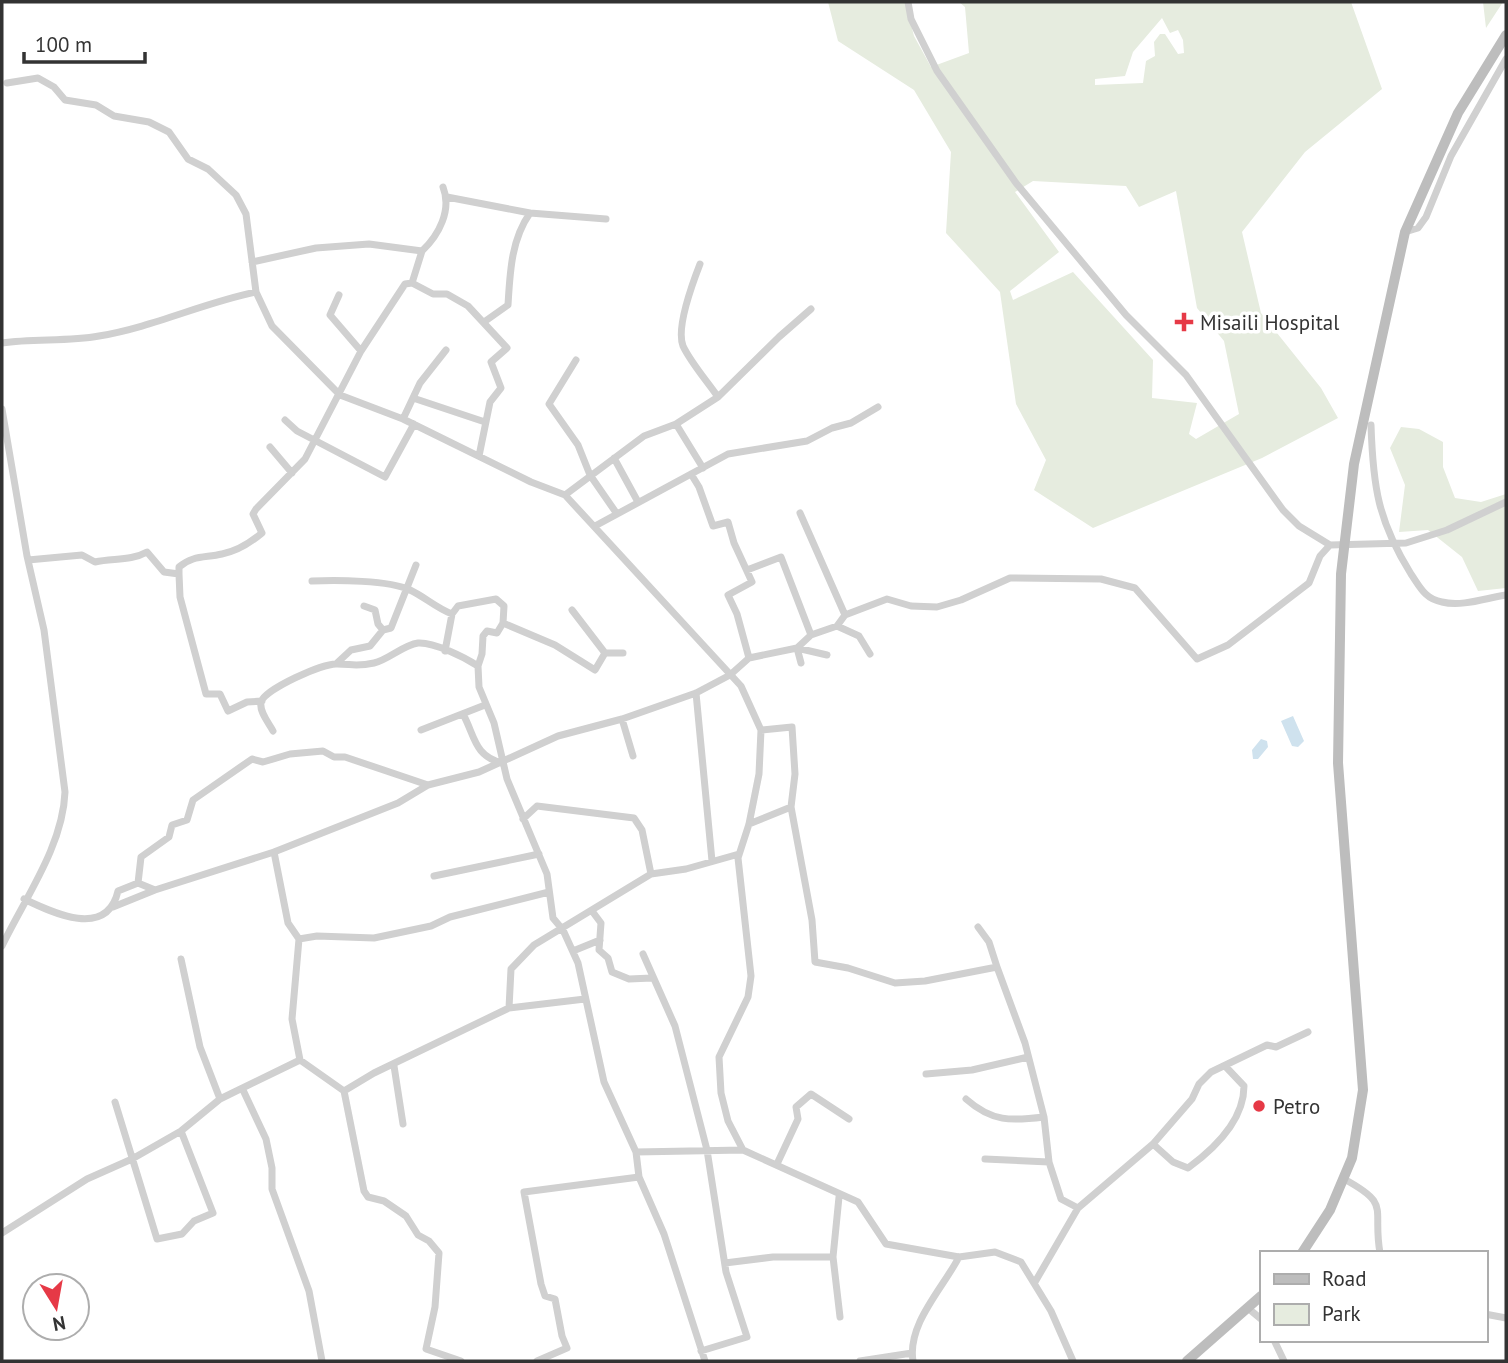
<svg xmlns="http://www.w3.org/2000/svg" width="1508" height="1363" font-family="'PT Sans',sans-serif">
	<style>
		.green { fill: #e6ecdf; fill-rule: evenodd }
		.water { fill: #cfe2ee }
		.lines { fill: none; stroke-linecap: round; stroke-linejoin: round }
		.street { stroke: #d0d0d0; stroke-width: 7 }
		.secondary { stroke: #bdbdbd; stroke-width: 10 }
		.poi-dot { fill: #e63946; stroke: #fff; stroke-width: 2.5 }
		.labels { text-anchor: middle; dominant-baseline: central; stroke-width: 7; stroke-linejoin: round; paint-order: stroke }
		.poi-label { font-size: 21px; fill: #333; stroke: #fff; text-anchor: start }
	</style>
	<rect width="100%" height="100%" fill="#fff"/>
	<path class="green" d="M828 2H905L914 36 931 67 969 53 965 7 959 2H1351L1382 89 1305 152 1242 232 1261 313 1321 388 1338 418 1262 458 1093 528 1034 490 1046 460 1016 404 1000 292 946 233 951 152 914 90 838 41ZM1162 18 1170 33 1178 30 1183 40 1184 53 1178 54 1165 34H1160L1154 42 1155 56 1146 61 1143 83 1095 85V79L1125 76 1133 52ZM1033 181 1126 186 1139 207 1176 191 1197 308 1224 341 1239 414 1196 439 1189 434 1197 403 1152 398 1153 360 1073 272 1013 300 1010 291 1059 252 1015 192Z
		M1483 2H1503L1486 28Z
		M1401 427 1419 429 1443 442V467L1455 498 1481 502 1506 494V588L1478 591 1462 557 1428 530 1399 532 1405 485 1390 448Z"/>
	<path class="water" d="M1293 716 1304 741 1298 747 1292 746 1281 721Z
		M1261 739 1267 741 1268 747 1258 759H1253L1252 750Z"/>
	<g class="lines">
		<path class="street" d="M908 2 911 19 937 71 1016 183 1126 315 1186 375 1283 510 1299 526 1330 545 1406 543 1447 530 1506 502
			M7 83 38 78 54 87 65 100 96 105 114 116 149 122 169 132 188 159 208 169 236 195 246 214 256 292
			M447 197 530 213
			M1405 232 1418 228 1426 217 1451 156 1506 59
			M422 251 412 283 433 294H447L468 306 507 348 491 362 501 388 490 402 479 456
			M252 262 316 248 369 244 422 251C439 235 452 210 443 187
			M700 264C693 282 676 328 683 346 691 363 707 381 718 397
			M339 295 330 315 361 351
			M484 322 508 305C510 273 511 240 530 213L606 219
			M2 343C34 338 67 342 99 336 153 327 203 303 256 292L272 326 340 395 403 419 531 482 565 495 741 686 761 730 759 774 749 824 738 858 751 976 748 997 719 1057 721 1093 728 1121 743 1150 858 1202 886 1244 959 1257 995 1252 1021 1262 1051 1311 1073 1361
			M576 360 549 404 578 445 590 475 617 514
			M413 398 485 422
			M2 409 27 556 44 630 65 792C63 846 25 898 2 946
			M403 419 420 383 446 350
			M285 420 297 431 385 477 414 424
			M676 424 703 468
			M1371 425C1373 487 1378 521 1411 574 1420 587 1425 599 1442 602 1462 607 1486 598 1506 595
			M270 447 292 473
			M614 458 638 502
			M691 474 699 487 713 526 728 522 734 543 752 582 728 595 737 614 749 658
			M565 495 644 436 676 424 718 397 779 337 811 309
			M800 513 845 615
			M595 526 728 454 807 441 832 428 851 423 878 407
			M28 560 82 555 95 562C113 558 131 561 147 552L164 572 179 574V567C193 555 205 558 222 554 238 551 250 543 262 533L253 514 256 509 305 459 361 351 405 284 412 283
			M747 570 781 557 811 635
			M179 574 180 597 206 694H220L228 711 247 702 262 701
			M312 581C336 580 389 580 410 590 425 597 436 608 452 614L458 606 496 599 504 606 503 623 555 645 595 670 605 653H623
			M572 610 605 653
			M837 626 859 636 870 654
			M383 630 391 628 416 565
			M445 651 452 614
			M337 663 351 650 370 646 383 630 378 624 375 610 364 606
			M801 663 797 648 827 655
			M478 666 482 654 483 636 487 631 497 633 503 623
			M696 693 712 861
			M463 714C475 736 474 756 502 763
			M622 719 633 756
			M421 730 485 705
			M273 731C269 723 259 712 261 702 265 689 323 663 337 664 352 664 356 667 374 663 388 660 403 645 418 643 434 642 464 657 478 666L479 687 494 723 507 779 547 874 553 918 563 930 578 963 604 1082 636 1152 639 1177 664 1234 705 1361
			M791 807 812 920 815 962 848 968 895 983 925 981 997 967 1025 1043 1044 1117 1049 1162 1061 1199 1078 1208
			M523 819 537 806 634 818 642 830 651 874
			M749 824 791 807 795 774 792 727 761 730
			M434 876 539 854
			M138 883 155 890 274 852
			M24 899C53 913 107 939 118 891L138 883 141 857 169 837 172 825 187 820 193 800 252 759 263 762 290 754 323 751 334 757H345L428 785 479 772 558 736 622 719 696 693 730 675 749 658 797 648 811 635 837 626 845 615 887 599 911 606 937 607 961 600 1010 578 1101 579 1135 588 1197 659 1228 645 1309 583 1320 556 1330 545
			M113 907 155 890
			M592 911 601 923 599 950 608 958 612 972 629 979 652 978
			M978 927 989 942 997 967
			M299 939 317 936 374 938 431 926 450 917 549 892
			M573 951 600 940
			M643 954 675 1026 707 1150 726 1272 747 1337 701 1351
			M181 959 200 1047 220 1099
			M509 1008 585 999
			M300 1060 292 1019 299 939 288 923 274 852 398 803 428 785
			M394 1066 403 1124
			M926 1074 972 1070 1028 1057
			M243 1090 266 1139 272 1168V1189L309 1291 322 1361
			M344 1091 364 1191 368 1197 384 1201 406 1216 418 1235 429 1241 439 1253 435 1307 426 1349 461 1361
			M966 1099C992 1122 1011 1121 1044 1117
			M115 1102 157 1239 182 1234 194 1221 213 1213 181 1131
			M1153 1144 1173 1162 1188 1168C1214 1149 1244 1120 1244 1086L1226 1067
			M636 1152 743 1150
			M985 1159 1049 1162
			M777 1164 798 1119 796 1107 811 1094 849 1119
			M1344 1179C1392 1205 1372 1207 1380 1253
			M839 1197 833 1257 840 1317
			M2 1233 87 1179 132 1159 181 1131 220 1099 300 1060 344 1091 374 1073 509 1008 511 969 534 945 651 874 686 869 739 854
			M725 1263 773 1257H833
			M1035 1282 1078 1208 1153 1144 1192 1099 1199 1084 1211 1072 1267 1045 1276 1047 1308 1032
			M1249 1309 1261 1319
			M1485 1314 1506 1318
			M1274 1340 1284 1361
			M537 1361 567 1348 562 1336 555 1299 545 1296 541 1284 524 1192 639 1177
			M860 1361 912 1353
			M913 1361C907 1324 943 1288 959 1257"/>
		<path class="secondary" d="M1302 1253 1330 1210 1352 1158 1363 1090 1338 763 1341 574 1354 464 1405 232 1458 113 1506 35
			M1187 1361 1261 1296"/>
	</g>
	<g class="poi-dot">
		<path d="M1180.5 311.5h7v7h7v7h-7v7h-7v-7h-7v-7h7z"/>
		<circle cx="1259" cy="1106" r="7"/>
	</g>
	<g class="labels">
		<g class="poi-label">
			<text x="1200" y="322">Misaili Hospital</text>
			<text x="1273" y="1106">Petro</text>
		</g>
	</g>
	<rect width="1508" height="1363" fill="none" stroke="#333333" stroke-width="7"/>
	<rect x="1260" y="1251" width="228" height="91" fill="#ffffff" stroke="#adadad" stroke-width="2"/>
	<rect x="1274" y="1274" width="35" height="10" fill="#bdbdbd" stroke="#adadad" stroke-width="2"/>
	<text x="1322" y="1286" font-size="21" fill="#333333">Road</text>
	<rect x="1274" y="1304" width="35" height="21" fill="#e6ecdf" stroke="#adadad" stroke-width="2"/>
	<text x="1322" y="1321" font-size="21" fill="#333333">Park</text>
	<g transform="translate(56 1307) rotate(169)"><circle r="33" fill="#ffffff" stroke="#adadad" stroke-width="2"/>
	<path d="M0-5L12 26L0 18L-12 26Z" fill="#e63946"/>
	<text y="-10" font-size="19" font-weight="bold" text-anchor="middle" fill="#333333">N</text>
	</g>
	<path d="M24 52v10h121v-10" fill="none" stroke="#333333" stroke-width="3.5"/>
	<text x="35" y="52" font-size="21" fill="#333333" stroke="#ffffff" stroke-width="5" paint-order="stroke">100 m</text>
</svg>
